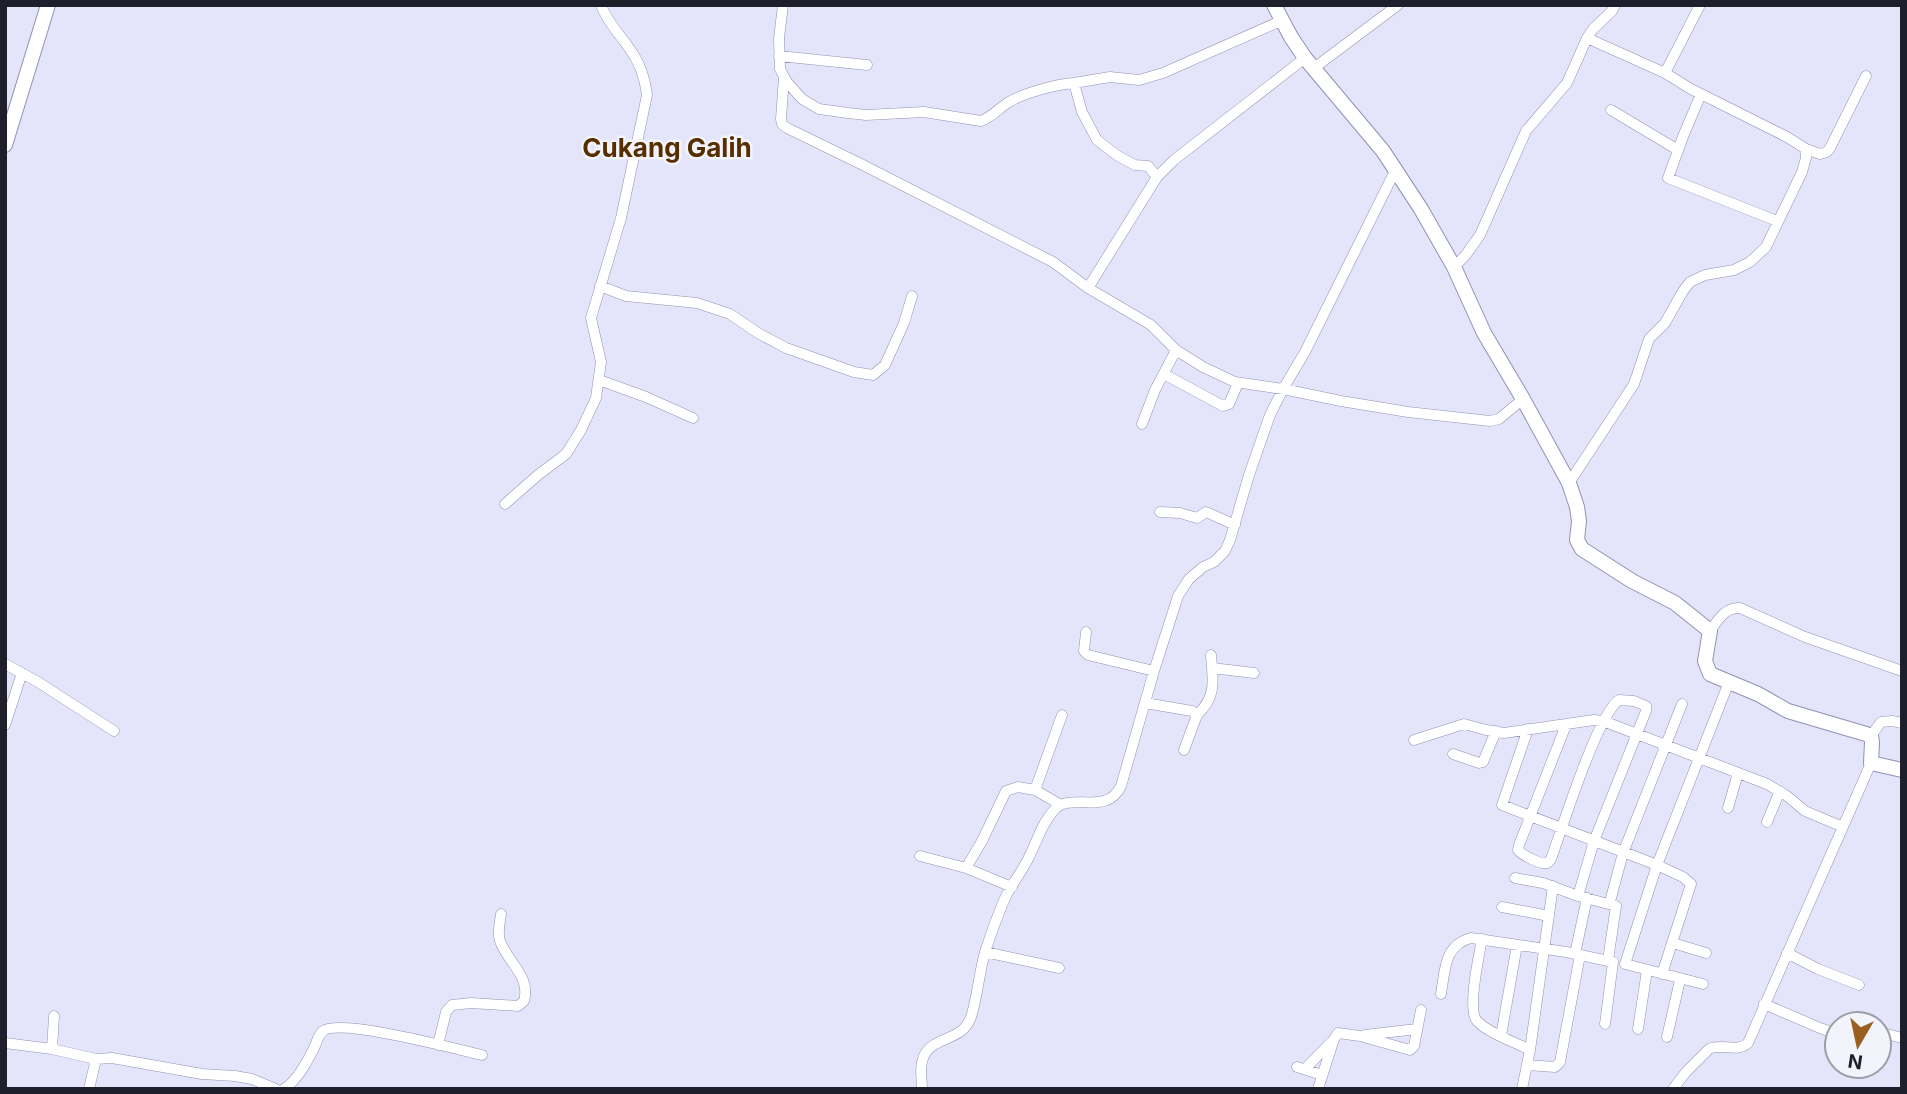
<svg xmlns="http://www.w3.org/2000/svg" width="1907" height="1094" font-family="Inter,sans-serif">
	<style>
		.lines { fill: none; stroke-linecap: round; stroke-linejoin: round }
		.street-casing { stroke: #9191b3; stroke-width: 11 }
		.secondary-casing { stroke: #9191b3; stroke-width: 16 }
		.street { stroke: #fff; stroke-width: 10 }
		.secondary { stroke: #fff; stroke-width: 14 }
		.labels { text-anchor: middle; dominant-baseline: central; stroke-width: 5; stroke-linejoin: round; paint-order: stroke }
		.quarter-label { font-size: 26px; font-weight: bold; fill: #562e00; stroke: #f3f3fb }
	</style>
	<rect width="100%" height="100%" fill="#e4e5fb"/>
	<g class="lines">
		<g class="street-casing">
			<path id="street" d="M783 5 779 38 780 69 787 82 802 99 819 109 848 113 866 115 924 112 981 121C992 117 999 108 1009 102 1024 93 1057 84 1074 83
				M1587 38 1665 73 1691 89 1787 137 1806 149 1820 154 1827 152 1830 148 1866 76
				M779 56 867 65
				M1314 68 1398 5
				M1665 73 1700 5
				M784 77 781 119 782 124 787 128 863 165 1053 262 1088 288
				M1701 94 1684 134 1668 178 1777 221
				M1611 110 1678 150
				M1157 177 1174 160 1305 58
				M1454 267 1465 256 1480 235 1526 131 1567 83 1587 38 1593 29 1612 11 1615 5
				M600 286 626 296 697 303 730 314 758 333 786 348 854 372 873 375 885 365 904 323 912 296
				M1176 350 1151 325 1088 288 1157 177 1148 166 1135 165 1118 156 1097 140 1082 112 1074 83 1110 77 1139 80 1163 73 1283 20
				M1164 374 1223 406 1229 404 1238 383
				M599 380 646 397 693 418
				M1142 424 1155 390 1176 350 1203 367 1235 382 1283 389 1341 401 1408 412 1490 421 1499 419 1523 399
				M1569 483 1634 384 1649 339 1665 323 1683 291 1690 282 1705 275 1734 270 1750 262 1766 247 1802 172 1806 158V149
				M505 504 538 475 566 454 581 430 596 398 601 362 591 318 621 218 647 95C645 79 639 61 629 48 619 33 607 22 601 5
				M1160 512 1180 513 1197 518 1206 512 1235 525
				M1710 631C1718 620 1725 607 1740 608L1805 637 1902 671
				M1086 632 1084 651 1088 655 1154 671
				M5 664 38 682 114 731
				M1212 668 1254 673
				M1145 703 1192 711 1197 715 1184 750
				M1197 715C1217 696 1213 681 1211 655
				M5 725 22 673
				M1566 725 1519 845 1518 850C1522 855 1541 865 1547 863 1549 862 1550 860 1551 859 1562 829 1597 715 1619 700L1634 701 1646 706V711L1594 841 1580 889
				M1528 729 1502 805 1657 865 1683 877 1691 884 1662 974
				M1871 736 1881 722 1892 721 1902 723
				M1414 740 1464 724 1486 730 1504 733 1594 720 1603 721 1767 784 1787 796 1805 811 1843 827
				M1453 754 1479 763 1483 762 1496 731
				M1061 805 1035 790 1062 715
				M1728 808 1738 773
				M1767 822 1780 791
				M920 856 966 868 1012 887
				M966 868 982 841 1006 791 1018 787 1035 790
				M1515 878 1543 883 1578 896 1616 906 1608 960
				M1611 898 1623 853 1682 704
				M1502 907 1549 916
				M1482 939C1479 955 1467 1010 1477 1021 1488 1033 1515 1042 1530 1050
				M1673 943 1706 953
				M985 952 1059 968
				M1787 953 1818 969 1859 985
				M1575 954 1587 898
				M1703 984 1625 964 1657 865 1729 682
				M1441 994C1445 970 1444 945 1471 938L1566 952 1613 962 1605 1024
				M1764 1004 1820 1028 1837 1034
				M1638 1029 1647 970
				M1879 1032 1902 1038
				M1365 1035 1417 1029
				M1501 1036 1517 945
				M1667 1037 1680 980
				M5 1043 52 1049 96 1059 112 1058 202 1074 235 1076 252 1079 276 1089
				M438 1045 446 1012 452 1005 471 1003 518 1006 524 1001C531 976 508 963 500 941 497 933 500 922 501 914
				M52 1049 54 1016
				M1527 1065 1555 1067 1560 1062 1580 955
				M1297 1067 1322 1075
				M1305 1069 1331 1042
				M89 1089 96 1059
				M284 1089C298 1080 308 1060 315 1046 317 1041 318 1035 323 1031 340 1018 456 1049 482 1055
				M922 1089C922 1080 920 1071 922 1062 928 1034 962 1044 971 1017 978 995 979 971 986 949 992 931 999 911 1007 894 1014 881 1023 870 1029 857 1037 841 1042 823 1054 810 1071 791 1106 817 1121 786L1154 671 1178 596 1189 579 1203 567 1214 562 1225 551 1230 540 1249 475 1270 415 1283 389 1305 352 1396 169
				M1318 1089 1334 1039 1338 1033 1360 1036 1410 1050 1414 1046 1421 1010
				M1522 1089 1530 1050 1553 886
				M1673 1089 1686 1072 1709 1049C1722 1043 1737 1053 1748 1043L1871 763"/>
		</g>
		<g class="secondary-casing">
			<path id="secondary" d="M1274 5 1291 37 1305 58 1383 151 1421 209 1454 267 1484 333 1523 399 1569 483 1577 507 1579 521 1577 540 1582 549 1632 581 1675 603 1710 631 1705 661 1710 674 1758 694 1788 711 1866 734 1871 736 1872 742 1871 763 1902 770
				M5 145 48 5"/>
		</g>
		<use href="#street" class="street"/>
		<use href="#secondary" class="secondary"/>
	</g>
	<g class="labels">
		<g class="quarter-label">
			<text x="667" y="147">Cukang Galih</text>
		</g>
	</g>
	<rect width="1907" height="1094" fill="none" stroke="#1f1f2b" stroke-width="14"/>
	<g transform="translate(1858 1045) rotate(189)"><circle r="33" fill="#f3f3fb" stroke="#9e9ea8" stroke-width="2"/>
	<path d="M0-5L12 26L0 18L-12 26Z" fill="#9a5f1f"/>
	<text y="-10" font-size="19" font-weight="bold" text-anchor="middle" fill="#1f1f2b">N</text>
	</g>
</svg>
